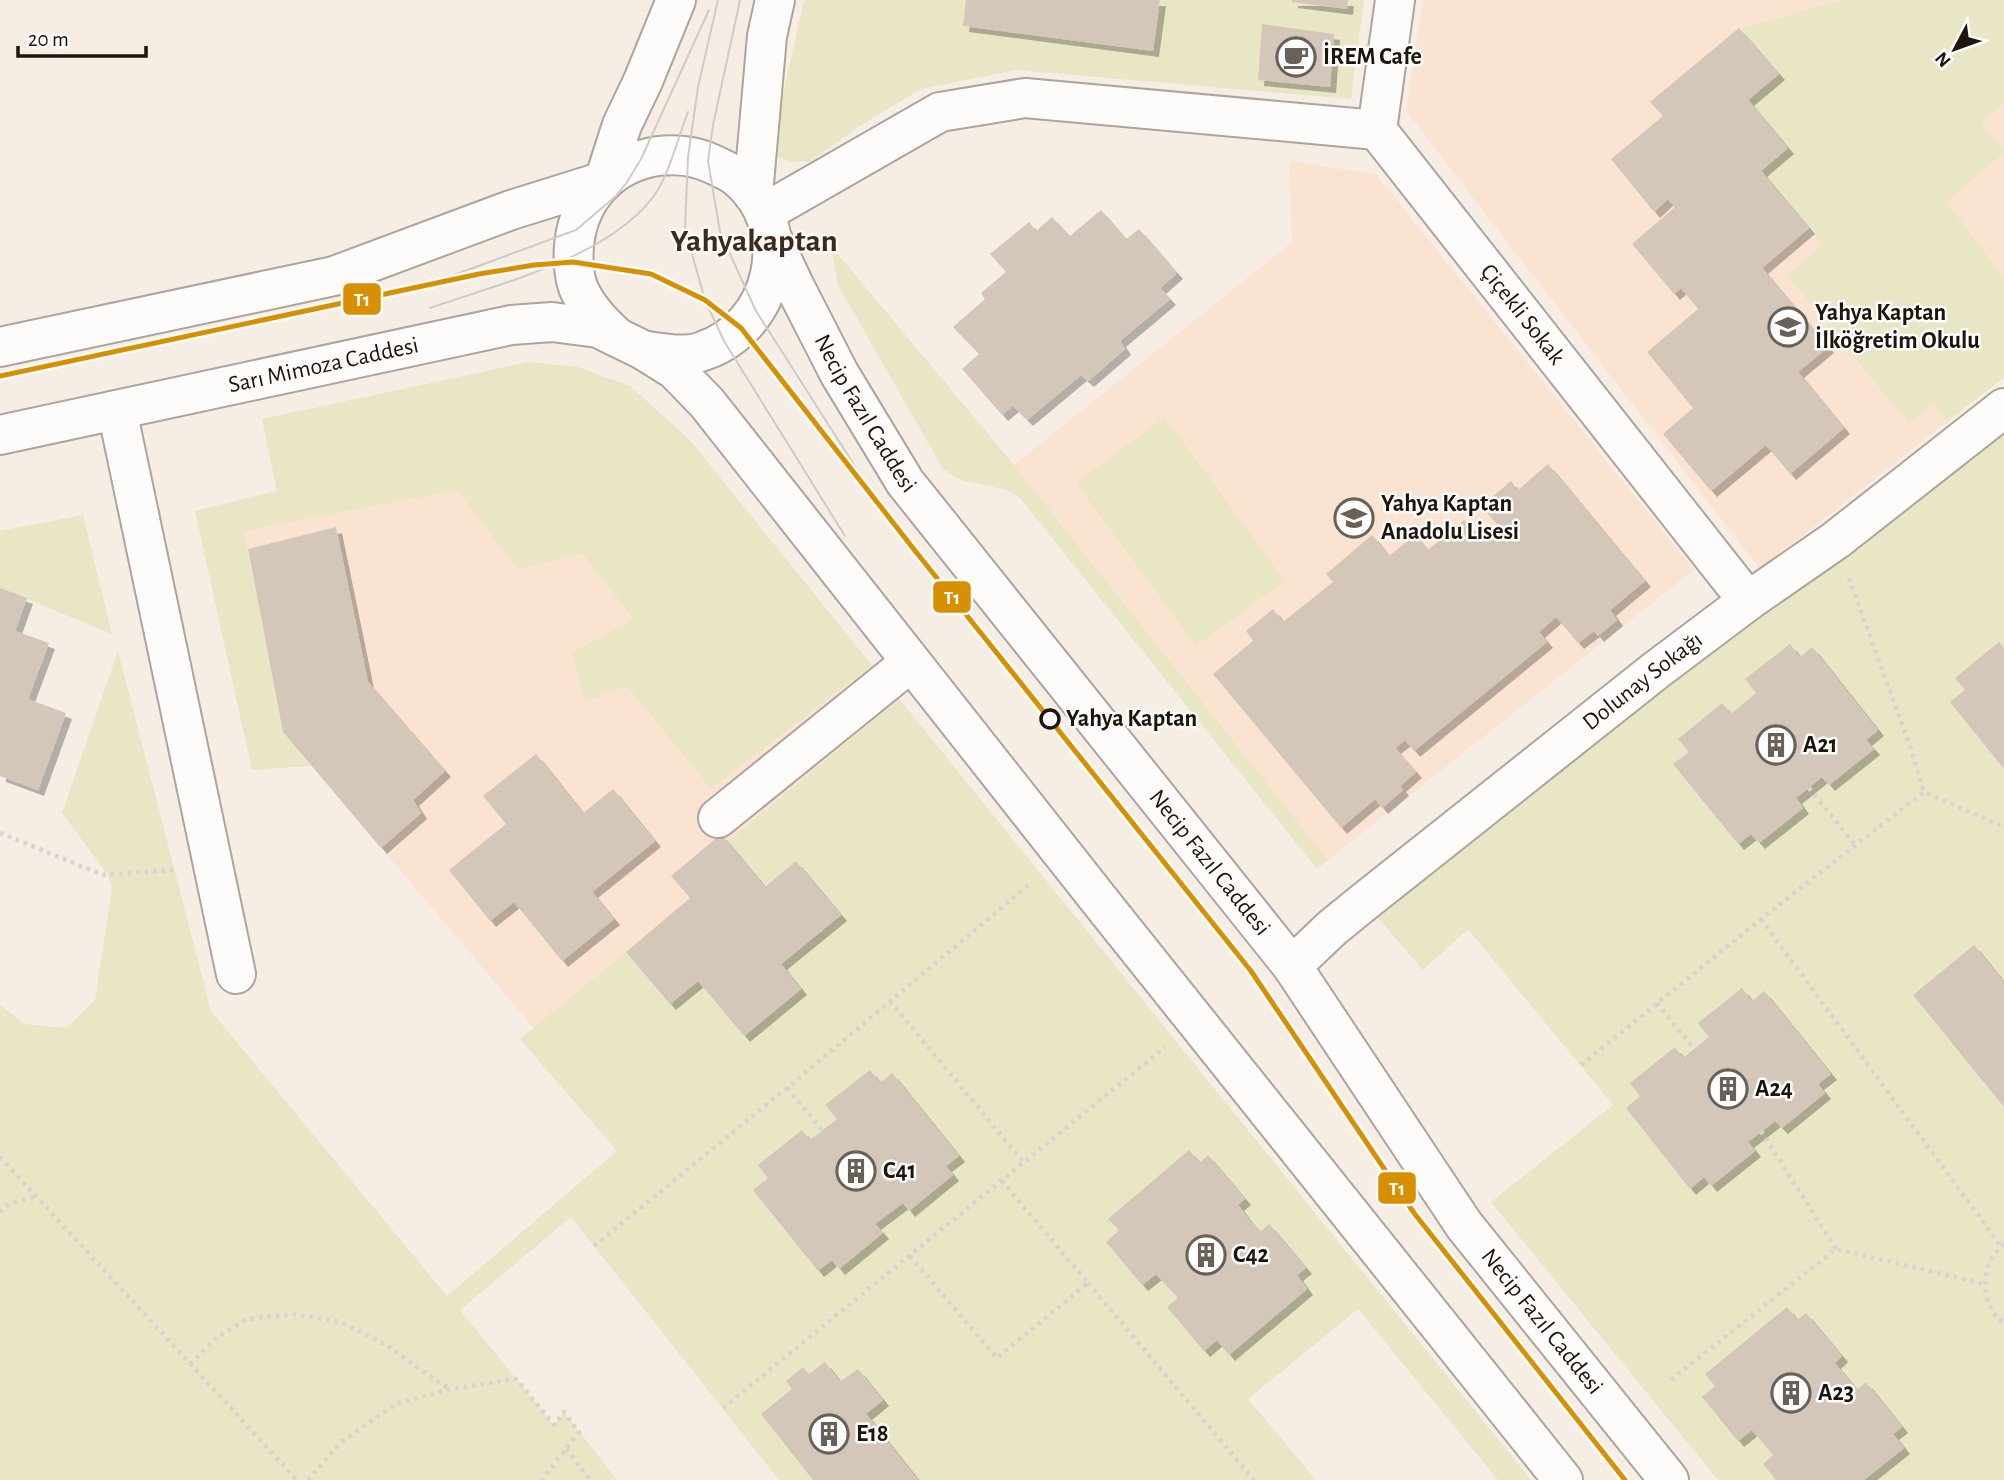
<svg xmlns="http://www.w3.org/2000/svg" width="2004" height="1480" font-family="'Alegreya Sans',sans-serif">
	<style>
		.built { fill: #fae4d1 }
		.green { fill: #e8e6c5 }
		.building { fill: #d4c7b9; filter: url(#shadow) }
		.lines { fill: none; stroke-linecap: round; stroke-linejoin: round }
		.minor-casing { stroke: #aca49d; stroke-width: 42 }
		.major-casing { stroke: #aca49d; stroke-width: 42 }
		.path { stroke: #d6d3d1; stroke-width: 4.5; stroke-dasharray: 3.5 5; stroke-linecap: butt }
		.minor { stroke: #fefcfb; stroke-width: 38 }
		.major { stroke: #fefcfb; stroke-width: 38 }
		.tram { stroke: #cecbc9; stroke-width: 2 }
		.tram-1-casing { stroke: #fcfcfc; stroke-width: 10 }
		.tram-1 { stroke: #d69002; stroke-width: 5 }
		.stop-dot { fill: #fcfcfc; stroke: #1d140c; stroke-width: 3.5 }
		.labels { text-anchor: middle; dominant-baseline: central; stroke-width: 5; stroke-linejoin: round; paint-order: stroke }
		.poi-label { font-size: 24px; font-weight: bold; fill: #1d140c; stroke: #fcfcfc; text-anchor: start }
		.street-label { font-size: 24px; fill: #1d140c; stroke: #fcfcfc }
		.stop-label { font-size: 24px; font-weight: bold; fill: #1d140c; stroke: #fcfcfc; text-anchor: start }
		.district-label { font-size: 32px; font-weight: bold; fill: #3e2a18; stroke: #fcfcfc }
		.line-badge { stroke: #fcfcfc; stroke-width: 2.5 }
		.badge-label { font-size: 19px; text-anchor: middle; font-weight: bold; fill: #fff }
	</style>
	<defs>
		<filter id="shadow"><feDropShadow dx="6" dy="6" stdDeviation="0" flood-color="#0004"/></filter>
	</defs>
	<rect width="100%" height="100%" fill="#f6ede5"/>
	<path class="built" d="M1423 0H2004V377L1760 569 1406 111Z
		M1289 161 1376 174 1694 570 1328 860 1014 465 1292 242Z
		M721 488 1021 850 648 1163 283 732 238 500 277 491Z"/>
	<path class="green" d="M804 0H966L1153 51 1160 0H1364L1351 99 1016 70 921 89 861 125 811 161 789 162 770 153Z
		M1845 0H2004V103L1981 123 2004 148V153L1946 202 2004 277V377L1948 421 1934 403 1909 424 1787 275 1823 245 1761 171 1748 100 1779 74 1739 28Z
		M831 246 1014 465 1328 860 1317 869 1020 498 1007 490 958 479 943 469 838 285Z
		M529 362 578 367 630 386 689 439 1531 1480H1498L1358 1309 1248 1399 1316 1480H779L571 1217 460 1310 554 1425 564 1412 617 1480H0V1004L24 1024 66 1028 95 1000 112 888 108 875 62 813 118 651 211 1011 447 1296 617 1151 520 1039 626 952 670 1004 698 981 744 1036 801 989 781 964 841 915 797 861 765 887 728 842 898 700 870 666 711 789 627 686 585 702 572 653 634 619 582 553 518 570 457 490 244 531 283 732 311 766 252 770 195 511 277 491 262 419Z
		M2004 408V1480H1718L1491 1202 1613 1105 1468 929 1423 970 1364 902Z
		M1165 417 1285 581 1196 646 1076 483Z
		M83 515 112 634 0 588V531Z"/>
	<path class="building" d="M966 0H1160L1153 51 963 26Z
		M1292 0H1348L1347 9 1292 2Z
		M1262 24 1334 34 1330 87 1258 80Z
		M1739 28 1779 74 1748 100 1788 148 1761 171 1809 228 1762 268 1828 347 1798 372 1844 428 1790 474 1766 445 1711 491 1663 434 1693 408 1647 352 1698 309 1681 288 1674 294 1632 244 1675 207 1668 199 1654 212 1611 159 1663 116 1650 102Z
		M1101 210 1126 239 1139 229 1177 273 1160 288 1170 299 1120 341 1125 349 1088 381 1081 375 1027 420 1013 406 1002 415 962 369 979 354 953 327 985 299 981 293 1006 272 990 254 1029 222 1036 231 1052 217 1070 236Z
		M1548 464 1645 581 1610 610 1617 620 1598 636 1594 631 1578 643 1556 617 1539 632 1547 642 1414 751 1405 740 1395 748 1416 772 1400 786 1403 790 1382 808 1375 799 1341 828 1213 674 1253 641 1246 631 1273 609 1283 622 1333 582 1326 574 1372 535 1389 556 1415 535 1428 550 1464 520 1480 539 1497 524 1481 506 1511 481 1518 490Z
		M336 527 368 682 445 771 413 800 421 813 381 848 283 732 248 549Z
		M0 588 27 598 15 631 49 643 28 699 66 713 38 790 0 776Z
		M1999 642 2004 648V769L1950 702 1965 690 1955 678Z
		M1790 644 1800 657 1812 647 1878 730 1866 740 1874 749 1829 785 1822 777 1796 798 1803 808 1759 843 1751 834 1738 844 1673 764 1689 752 1678 739 1722 703 1731 714 1756 693 1745 679Z
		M536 754 583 813 613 789 655 841 592 892 614 919 562 961 514 902 490 921 449 870 506 824 483 796Z
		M721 834 765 887 796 861 841 915 781 964 801 989 744 1036 698 981 670 1004 626 952 690 898 671 876Z
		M1974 945 2004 982V1107L1913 995Z
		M1742 988 1752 1001 1764 991 1831 1074 1818 1084 1825 1093 1782 1128 1775 1121 1748 1142 1755 1151 1711 1186 1704 1177 1690 1189 1626 1108 1640 1096 1630 1083 1675 1047 1683 1058 1709 1037 1698 1023Z
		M870 1070 880 1083 892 1073 959 1156 946 1166 953 1175 909 1211 903 1203 875 1224 883 1233 839 1269 832 1260 818 1271 753 1190 768 1178 758 1165 802 1130 810 1140 837 1119 825 1105Z
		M1189 1150 1200 1163 1208 1155 1245 1199 1238 1205 1248 1218 1260 1232 1269 1224 1306 1268 1297 1275 1307 1289 1229 1355 1217 1340 1204 1351 1167 1307 1178 1298 1156 1274 1142 1285 1106 1242 1119 1230 1108 1219Z
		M1787 1307 1797 1320 1806 1313 1842 1356 1835 1363 1857 1390 1866 1382 1902 1427 1893 1434 1904 1448 1864 1480H1776L1763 1464 1773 1455 1752 1430 1738 1441 1702 1397 1715 1386 1705 1374Z
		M825 1362 840 1382 858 1369 883 1400 866 1414 918 1480H813L761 1414 792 1389 786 1381 803 1367 809 1374Z"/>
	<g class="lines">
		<g class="minor-casing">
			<g id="minor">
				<path id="s1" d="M1395 0 1377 130 1748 601"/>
				<path d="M764 213 940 112 1025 98 1377 130"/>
				<path d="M117 410 236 974"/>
				<path d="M718 818 911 662"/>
				<path id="s2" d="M1292 966 1332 928 1364 902 1655 671 1748 601 1836 540 2004 408"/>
			</g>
		</g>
		<g class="major-casing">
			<g id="major">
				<path d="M604 181 622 125 643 81 676 0"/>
				<path d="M753 194 767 36 775 0"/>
				<path id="s3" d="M771 236 794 285 839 373 905 482 1292 966 1464 1225 1669 1480"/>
				<path d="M617 337C601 323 586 307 578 287 573 273 573 259 574 245 579 197 611 163 658 156 675 154 695 156 710 163 719 167 731 172 738 178 798 228 775 327 703 351 685 358 664 353 645 351"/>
				<path d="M0 347 334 276 511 210 604 181"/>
				<path id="s4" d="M0 435 511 325 552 322 598 328 643 350 675 370 707 403 1104 906 1563 1480"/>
			</g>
		</g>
		<path class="path" d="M1849 578 1911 749 1924 792
			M1809 788 1855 845
			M0 833 103 875 173 870
			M1761 919 2001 1246
			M890 1001 1024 1163
			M1657 1003 1694 1049
			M1581 1065 1761 919 1924 792 2004 827
			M787 1088 823 1131
			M1761 1131 1836 1249
			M0 1157 297 1480
			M0 1212 9 1204 35 1196
			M2004 1244C1980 1263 1978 1304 2004 1323
			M594 1246 787 1088 1032 882
			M910 1256 997 1358 1088 1283 1002 1181
			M1088 1283 1254 1480
			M190 1364 217 1337 248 1319 292 1314 341 1322 388 1346 435 1380 451 1389
			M1671 1380 1836 1249 1985 1284
			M723 1408 1165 1047
			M566 1449 590 1480
			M308 1480 341 1442 396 1404 451 1389 516 1379 554 1425 564 1412 579 1432 542 1480"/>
		<use href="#minor" class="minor"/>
		<use href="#major" class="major"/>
		<path class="tram" d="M718 0 698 87 688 157 685 229 705 300 724 341 845 536
			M740 0 713 125 708 161 720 232 756 311 879 504
			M424 286 576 230 616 196 627 182 641 159 709 10
			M430 308C501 283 619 255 659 188 672 165 678 137 688 112"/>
		<g class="tram-1-casing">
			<path id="tram-1" d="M0 376 479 274 534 265 573 262 651 274 705 300 741 328 916 552 1251 971 1414 1213 1625 1480"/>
		</g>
		<use href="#tram-1" class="tram-1"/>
	</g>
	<defs>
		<g id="cafe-ring" transform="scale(2.0125)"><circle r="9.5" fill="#fcfcfc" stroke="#696058" stroke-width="1.5"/><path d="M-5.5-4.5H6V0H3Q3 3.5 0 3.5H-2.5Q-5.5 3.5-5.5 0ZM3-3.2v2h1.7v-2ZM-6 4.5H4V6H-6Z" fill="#696058"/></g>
		<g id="school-ring" transform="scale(2.0125)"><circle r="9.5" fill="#fcfcfc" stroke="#696058" stroke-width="1.5"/><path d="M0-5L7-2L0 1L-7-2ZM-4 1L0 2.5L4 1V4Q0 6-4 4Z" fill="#696058"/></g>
		<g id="building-ring" transform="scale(2.0125)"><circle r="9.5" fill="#fcfcfc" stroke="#696058" stroke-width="1.5"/><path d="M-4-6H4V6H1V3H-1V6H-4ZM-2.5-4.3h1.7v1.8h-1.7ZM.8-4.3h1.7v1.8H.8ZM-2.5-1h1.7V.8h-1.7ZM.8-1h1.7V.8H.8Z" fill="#696058"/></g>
	</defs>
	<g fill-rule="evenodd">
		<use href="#cafe-ring" x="1296" y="57"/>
		<use href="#school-ring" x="1788" y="327"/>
		<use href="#school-ring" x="1354" y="518"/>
		<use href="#building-ring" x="1776" y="745"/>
		<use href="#building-ring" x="1728" y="1089"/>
		<use href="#building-ring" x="856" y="1171"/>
		<use href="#building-ring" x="1206" y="1255"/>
		<use href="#building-ring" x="1791" y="1393"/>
		<use href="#building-ring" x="829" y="1434"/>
	</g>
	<circle class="stop-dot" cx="1050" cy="719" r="9"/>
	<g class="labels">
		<g class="poi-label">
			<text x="1323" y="57">İREM Cafe</text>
			<text x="1815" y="313">Yahya Kaptan<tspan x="1815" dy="28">İlköğretim Okulu</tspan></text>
			<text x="1381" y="504">Yahya Kaptan<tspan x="1381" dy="28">Anadolu Lisesi</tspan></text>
			<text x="1803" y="745">A21</text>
			<text x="1755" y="1089">A24</text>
			<text x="883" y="1171">C41</text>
			<text x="1233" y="1255">C42</text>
			<text x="1818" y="1393">A23</text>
			<text x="856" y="1434">E18</text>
		</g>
		<g class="street-label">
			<text stroke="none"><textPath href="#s1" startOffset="366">Çiçekli Sokak</textPath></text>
			<text stroke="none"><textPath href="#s4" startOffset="331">Sarı Mimoza Caddesi</textPath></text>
			<text stroke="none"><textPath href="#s3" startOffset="201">Necip Fazıl Caddesi</textPath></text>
			<text stroke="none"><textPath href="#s2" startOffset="452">Dolunay Sokağı</textPath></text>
			<text stroke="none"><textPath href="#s3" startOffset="768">Necip Fazıl Caddesi</textPath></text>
			<text stroke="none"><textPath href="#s3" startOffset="1335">Necip Fazıl Caddesi</textPath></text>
		</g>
		<g class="stop-label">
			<text x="1066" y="719">Yahya Kaptan</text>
		</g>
		<g class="district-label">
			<text x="754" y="241">Yahyakaptan</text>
		</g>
	</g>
	<g class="line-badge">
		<rect x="342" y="282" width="40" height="34" rx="7" fill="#d69002"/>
		<rect x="932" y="580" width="40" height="34" rx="7" fill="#d69002"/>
		<rect x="1377" y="1171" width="40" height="34" rx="7" fill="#d69002"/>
	</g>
	<g class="badge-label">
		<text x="362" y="306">T1</text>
		<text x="952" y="604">T1</text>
		<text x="1397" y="1195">T1</text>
	</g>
	<g transform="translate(1955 49) rotate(229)" stroke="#fcfcfc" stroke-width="5" paint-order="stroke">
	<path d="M0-5L12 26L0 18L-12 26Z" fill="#1d140c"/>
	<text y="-10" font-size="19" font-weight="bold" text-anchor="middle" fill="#1d140c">N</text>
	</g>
	<path d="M18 46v10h128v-10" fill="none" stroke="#1d140c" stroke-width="3.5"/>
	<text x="28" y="46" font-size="21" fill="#1d140c" stroke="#fcfcfc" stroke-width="5" paint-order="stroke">20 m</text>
</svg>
